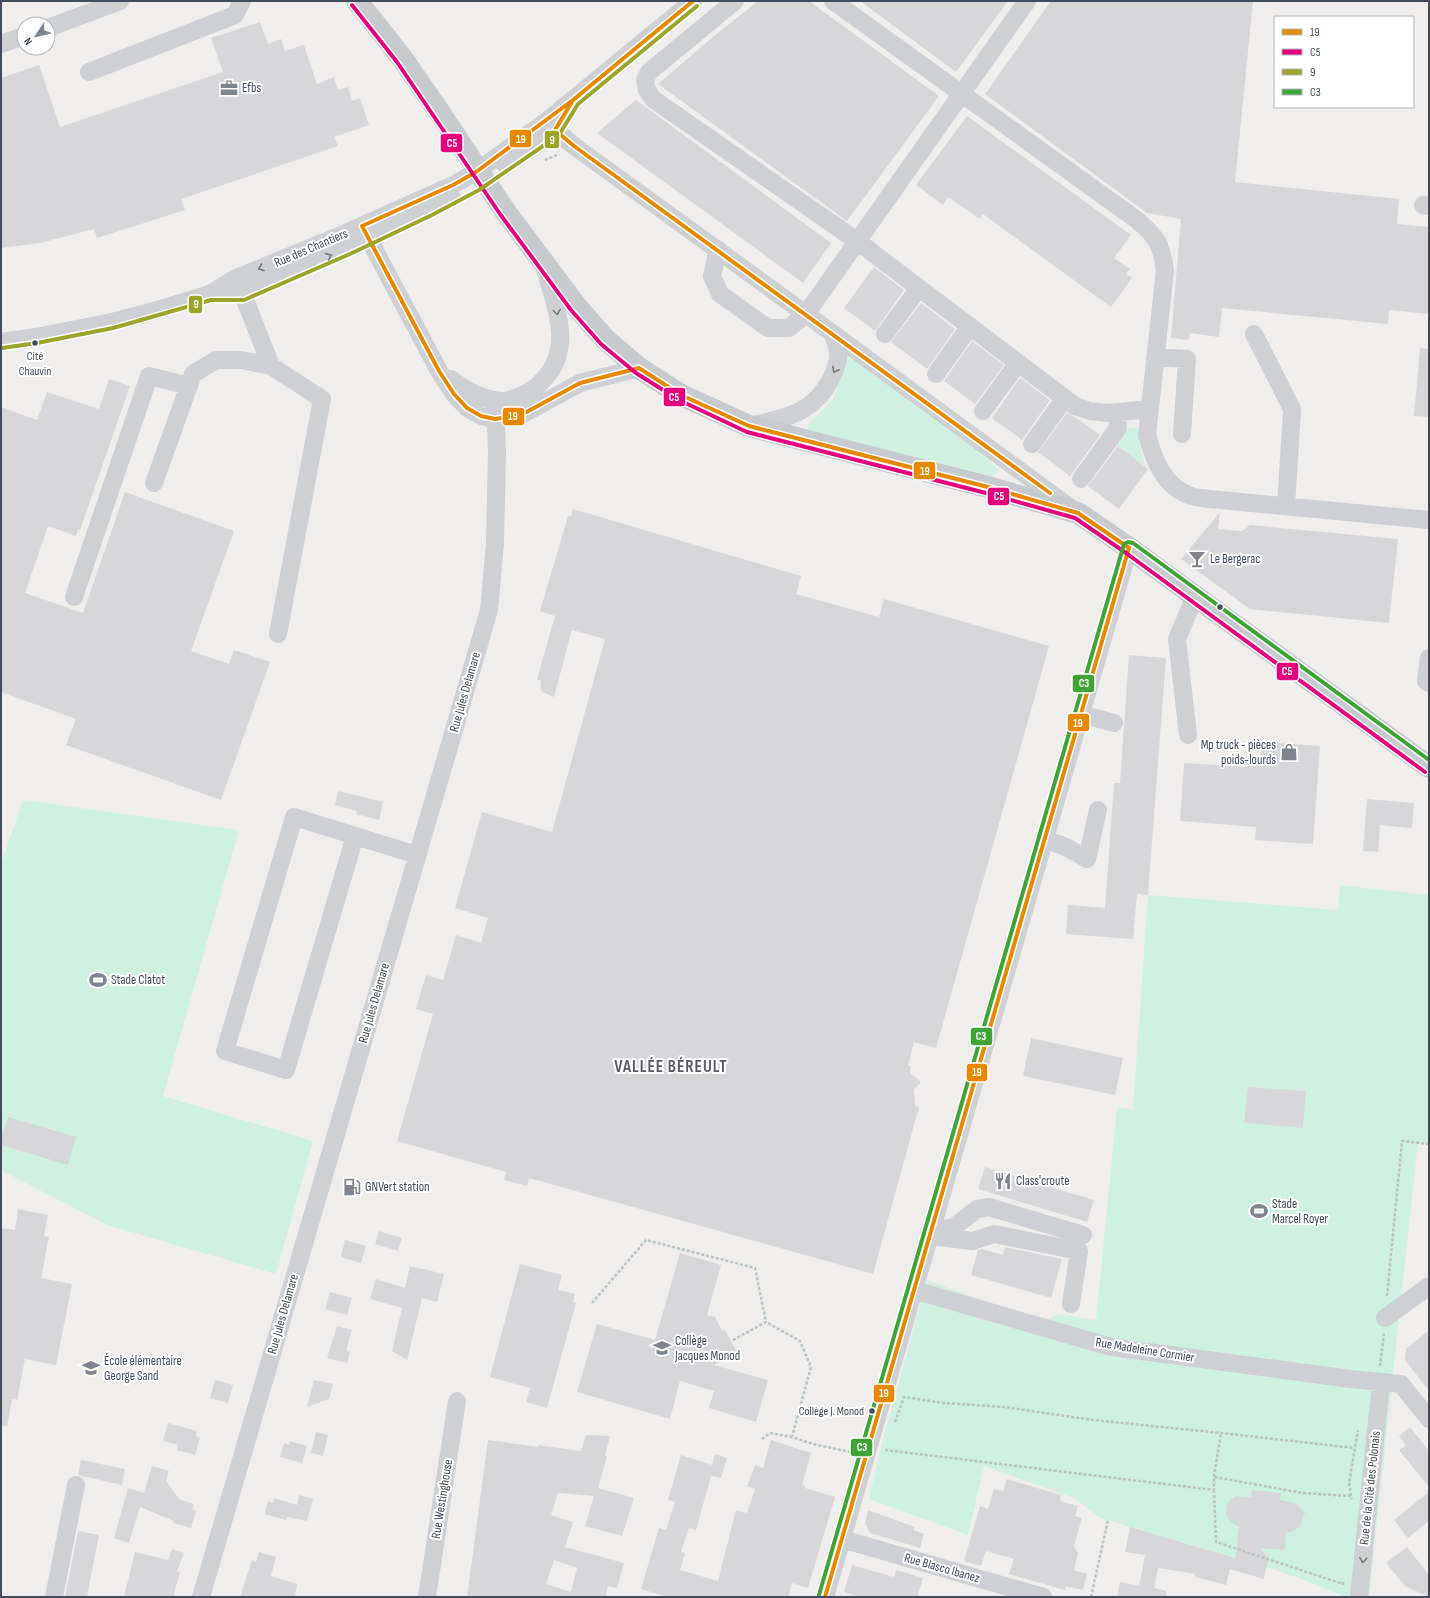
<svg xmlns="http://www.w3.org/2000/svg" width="1430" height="1598" font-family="'Sofia Sans Condensed',sans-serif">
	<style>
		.green { fill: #cff1e1 }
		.building { fill: #d7d7d9; fill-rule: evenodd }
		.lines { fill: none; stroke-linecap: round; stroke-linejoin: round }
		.path { stroke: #b8c5c3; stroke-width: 2.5; stroke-dasharray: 3 2; stroke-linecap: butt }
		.minor { stroke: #ced0d4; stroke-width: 18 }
		.major { stroke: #c7cacf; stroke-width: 22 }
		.major-bridge { stroke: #c7cacf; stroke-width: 22 }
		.bus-1-casing { stroke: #fff; stroke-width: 7 }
		.bus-2-casing { stroke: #fff; stroke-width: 7 }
		.bus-3-casing { stroke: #fff; stroke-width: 7 }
		.bus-4-casing { stroke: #fff; stroke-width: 7 }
		.bus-1 { stroke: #e68800; stroke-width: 4 }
		.bus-2 { stroke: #e5007d; stroke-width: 4 }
		.bus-3 { stroke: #9ca52a; stroke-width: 4 }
		.bus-4 { stroke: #3fa435; stroke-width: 4 }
		.oneway { stroke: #747a86 }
		.bus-dot { fill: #434c5c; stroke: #fff; stroke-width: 1.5 }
		.labels { text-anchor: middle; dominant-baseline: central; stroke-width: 4; stroke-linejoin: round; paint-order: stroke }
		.bus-label { font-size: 12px; fill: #434c5c; stroke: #fff }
		.poi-label { font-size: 13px; fill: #434c5c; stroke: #fff; text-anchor: start }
		.street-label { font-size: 13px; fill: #434c5c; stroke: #fff }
		.district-label { font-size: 17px; font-weight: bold; letter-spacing: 1px; fill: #595b62; stroke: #fff }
		.line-badge { stroke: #fff; stroke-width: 1.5 }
		.badge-label { font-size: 11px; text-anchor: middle; font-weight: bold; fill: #fff }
	</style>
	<rect width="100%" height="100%" fill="#efeeed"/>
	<path class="green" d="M839 341 945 420 1000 471 992 476 808 430 809 423 833 400 846 363Z
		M1138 427 1140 448 1145 466 1116 445 1129 428Z
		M23 800 239 830 163 1096 313 1141 276 1274 107 1225 1 1170V864Z
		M1429 859V1143L1418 1142 1369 1597H1345L1307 1581 1266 1567 1100 1518 1074 1498 984 1466 968 1535 869 1499 881 1447 927 1280 1043 1323 1057 1314 1096 1320 1117 1108 1133 1109 1148 895 1338 910 1340 885 1428 895Z"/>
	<path class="building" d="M758 1H809L939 96 847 221 658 84 714 36Z
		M860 1H1008L956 72Z
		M1051 1H1253L1235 182 1399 199 1397 224 1429 227V314L1389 310 1388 324 1222 308 1219 337 1190 333 1189 340 1171 338 1181 219 1147 213 985 94Z
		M260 22 268 44 281 39 285 51 304 45 317 84 334 77 338 90 348 87 352 101 360 98 369 125 334 137 338 146 181 199 185 210 97 238 94 229 40 243 1 248V78L39 65 60 127 223 72 211 38Z
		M636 100 831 243 803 283 597 133Z
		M967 116 1131 235 1114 258 1130 269 1126 274 1132 278 1111 307 983 214 980 219 948 197 943 205 916 185Z
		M874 267 904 290 875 331 844 308Z
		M921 303 955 329 927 369 891 342Z
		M972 341 1004 365 975 404 944 381Z
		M1420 348 1429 349V417L1414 416Z
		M1020 378 1050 400 1022 440 992 418Z
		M109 379 130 386 80 530 78 529 76 536 48 526 25 593 83 613 125 492 234 531 191 651 229 664 234 650 270 662 221 800 66 745 76 719 1 692V407L37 420 47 392 99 409Z
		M1067 413 1075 417 1100 435 1070 476 1038 452Z
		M1118 446 1148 469 1119 509 1088 486Z
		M573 509 801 576 796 594 879 617 884 599 1049 646 936 1048 914 1042 908 1066H911L910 1073 921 1082 914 1090 915 1106 919 1107 873 1274 529 1178 527 1186 504 1180 506 1172 397 1141 433 1014 416 1009 426 975 443 980 456 935 481 943 488 918 455 908 482 812 552 832 605 639 572 630 554 697 542 692 540 686 541 681 537 679 555 616 540 611 568 516H571Z
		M1220 512 1218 529 1242 531 1250 525 1398 539 1389 623 1250 609 1181 559Z
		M1129 655 1166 658 1148 895 1137 894 1133 939 1066 934 1068 905 1105 908 1114 783H1120Z
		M1262 742 1320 746 1313 844 1255 840 1256 827 1180 821 1184 763 1246 767 1253 761 1260 762Z
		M338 791 383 802 379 820 356 814 357 811 335 805Z
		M1367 799 1414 803 1412 828 1380 825 1378 852 1363 851Z
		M1031 1038 1123 1058 1115 1095 1023 1076Z
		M1248 1087 1306 1091 1303 1128 1244 1123Z
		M8 1117 76 1137 68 1165 1 1145V1139Z
		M985 1167 1094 1200 1087 1222 978 1189Z
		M18 1209 48 1215 44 1236 49 1237 41 1278 72 1284 56 1365 25 1359 17 1400 12 1399 7 1426H1V1228L15 1230Z
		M379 1231 402 1238 398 1251 375 1244Z
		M345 1240 366 1246 361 1263 341 1257Z
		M1005 1247 1062 1259 1051 1298 971 1275 978 1250 982 1249 1003 1255Z
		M680 1253 721 1265 707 1315 715 1317 722 1331 725 1330 737 1352 714 1365 768 1380 756 1422 709 1408 714 1391 680 1381 670 1419 577 1392 597 1324 655 1340Z
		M520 1264 562 1275 558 1290 575 1294 573 1302 576 1303 547 1408 526 1402 530 1388 490 1377Z
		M410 1266 444 1274 437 1302 422 1298 407 1360 392 1351 402 1308 370 1299 376 1279 405 1288Z
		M330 1292 352 1298 347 1315 325 1309Z
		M337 1326 352 1330 346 1350 350 1352 347 1363 327 1358Z
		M1429 1330V1391L1405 1360 1406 1349Z
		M215 1380 233 1385 228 1403 210 1398Z
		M314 1380 333 1384 329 1399 307 1407Z
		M168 1423 197 1431 196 1436 200 1438 195 1455 177 1450 178 1445 163 1441Z
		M1410 1427 1429 1451V1487L1399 1450 1406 1445 1399 1436Z
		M316 1432 328 1435 323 1456 311 1453Z
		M586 1435 610 1436 605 1456 607 1457 598 1488 634 1498 622 1536 585 1526 594 1496 558 1493 551 1515 573 1522 565 1547 624 1563 617 1588 608 1586 605 1597H467L488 1440 538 1447V1445L581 1451ZM554 1560 577 1568 571 1592 546 1584Z
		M771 1440 811 1453 802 1485 806 1486 805 1488 835 1497 808 1588 792 1583 788 1597H667L641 1589 659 1528 666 1530 675 1502 668 1500 681 1455 712 1465 715 1454 727 1458 721 1478 711 1476 696 1530 689 1528 681 1552 685 1553 680 1570 718 1581 736 1510 747 1513 755 1489 747 1486 755 1465 763 1468Z
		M290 1441 307 1446 302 1463 280 1457 284 1443 289 1445Z
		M81 1460 125 1469 122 1485 78 1475Z
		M152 1466 169 1471 166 1481 180 1500 194 1504 192 1509 196 1511 191 1528 173 1523 174 1521 140 1507 129 1543 114 1538 128 1488 144 1493Z
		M1007 1479 1061 1495 1060 1501 1078 1506 1075 1516 1082 1518 1074 1546 1078 1553 1074 1570 1087 1574 1083 1590 1066 1586 1065 1590 1009 1574 1014 1559 986 1551 981 1566 964 1561 980 1506 988 1509 994 1489 1003 1491Z
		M1252 1490 1281 1493 1280 1500 1295 1503 1305 1513 1300 1526 1294 1531 1286 1533 1285 1550 1261 1548 1268 1558 1264 1579 1230 1569 1226 1585 1195 1577V1574L1158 1568 1154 1588 1166 1591V1597H1117L1120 1582 1139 1586 1145 1555 1125 1552 1130 1527 1235 1558 1239 1527 1233 1524 1228 1518 1226 1514 1227 1505 1229 1501 1236 1496 1251 1497Z
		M1429 1492V1521L1408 1538 1394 1520Z
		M299 1495 313 1499 307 1521 287 1517 286 1520 265 1514 268 1501 273 1503 274 1498 297 1505Z
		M868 1510 915 1527 913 1530 924 1534 920 1548 870 1533 865 1523Z
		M78 1531 99 1535 87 1597H65Z
		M1407 1547 1429 1575V1597L1405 1586 1386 1563Z
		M172 1549 184 1553 177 1571 180 1572 173 1597H124L135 1552 168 1560Z
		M259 1552 276 1557 271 1576 297 1584 295 1597H240L252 1560 256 1562Z
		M852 1565 894 1577 896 1570 923 1578 917 1597H860L844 1592Z"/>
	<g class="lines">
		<path class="path" d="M545 160 559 154
			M1387 1296 1402 1141 1429 1144
			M592 1303 646 1240 755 1268 766 1322
			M733 1340 766 1322 800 1341 811 1367 792 1437 813 1444 850 1452
			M1380 1366 1384 1333
			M895 1422 904 1397 944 1403 1004 1407 1093 1420 1221 1433 1354 1448
			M762 1439 770 1433 792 1437
			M885 1450 1214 1490V1477L1303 1493 1351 1496 1352 1499
			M1214 1477 1221 1433
			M1214 1490 1216 1542 1343 1584V1582
			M1351 1496 1349 1483 1358 1430
			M1091 1597 1108 1520"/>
		<path class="minor" d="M735 1 649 72 645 80 647 90 653 99 857 241 1075 406 1090 411 1109 413 1150 409
			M833 1 1137 220C1157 237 1161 244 1165 270L1147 435C1154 460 1164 487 1191 496 1197 498 1204 498 1210 499L1429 520
			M48 28 120 1
			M1 44 24 36
			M89 72 235 15 242 1
			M548 120 555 130 574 146 832 333 1072 509
			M505 164C525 152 549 140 561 120
			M1423 205 1429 206
			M363 228 439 371 454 394 467 408 481 416 495 419 521 415 580 383 639 368
			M718 249 712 276 720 294 768 328H789L806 314 1027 1
			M238 282 271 366 322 399 278 634
			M210 294H242L348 248 452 198
			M885 334 919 288
			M1254 334 1292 409 1286 506
			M1 342 36 337 112 322 150 312 210 294 236 278 339 236 453 185 476 172 548 120 693 1
			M1155 357 1187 359 1182 434
			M936 374 970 326
			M451 379C466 391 481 399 500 401 504 402 508 400 512 399 537 392 558 370 560 343 562 320 551 290 545 269
			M983 411 1018 363
			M749 426C785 418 813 414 831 379 840 360 841 353 832 333
			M1032 444 1065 398
			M1081 479 1118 428 1117 412
			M154 483 193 374 216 360H241L271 366
			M74 597 149 376 189 386
			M1429 658 1426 681 1429 683
			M1081 714 1114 723
			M1188 735 1177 639 1195 596
			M355 836 286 1070 225 1051 294 817 417 855
			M1045 839 1068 848 1087 859 1098 810
			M932 1231 954 1227 977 1209 989 1207 1083 1235
			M930 1236 973 1241 994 1234 1079 1251 1071 1304
			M914 1290 1111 1347 1351 1379 1401 1384 1429 1419
			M1385 1318 1429 1286
			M842 1539 1043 1597
			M54 1597 76 1485
			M201 1597 489 610 495 544 497 452 495 400
			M427 1597 457 1401
			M825 1597 1129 548
			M1359 1597 1381 1382"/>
		<path class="major" d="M357 1 402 58 438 110
			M505 211 576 306 605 339 639 368 681 395 749 426 988 487 1078 513 1129 548 1429 767"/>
		<path class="major-bridge" d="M438 110 505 211"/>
		<g class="bus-1-casing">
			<path id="bus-1" d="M693 1 573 100 476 172 453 185 362 226 439 371 454 394 467 408 481 416 495 419 521 415 580 383 639 368 681 395 749 426 988 487 1078 513 1129 548
				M583 92 573 100 555 130 574 146 1050 493
				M825 1597 1129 548"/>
		</g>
		<g class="bus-2-casing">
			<path id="bus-2" d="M352 5 397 62 500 214 571 310 601 344 636 373 679 400 747 432 986 493 1075 518 1126 553 1425 772"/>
		</g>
		<g class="bus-3-casing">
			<path id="bus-3" d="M2 348 37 343 113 328 211 300H244L350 254 432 215 479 190 559 135 578 104 697 6"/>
		</g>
		<g class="bus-4-casing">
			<path id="bus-4" d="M819 1595 1124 544 1128 542 1133 543 1429 760"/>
		</g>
		<use href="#bus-1" class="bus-1"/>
		<use href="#bus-2" class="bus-2"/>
		<use href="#bus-3" class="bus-3"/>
		<use href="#bus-4" class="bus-4"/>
	</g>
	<defs><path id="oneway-chevron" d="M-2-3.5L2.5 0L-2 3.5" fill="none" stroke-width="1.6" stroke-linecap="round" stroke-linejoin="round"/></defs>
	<g class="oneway">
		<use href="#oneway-chevron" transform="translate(329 256) rotate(-24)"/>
		<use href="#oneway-chevron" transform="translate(261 268) rotate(159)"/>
		<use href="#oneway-chevron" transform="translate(557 312) rotate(82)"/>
		<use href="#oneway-chevron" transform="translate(835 370) rotate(117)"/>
		<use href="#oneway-chevron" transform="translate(1363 1560) rotate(96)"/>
	</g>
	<defs>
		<g id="office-bare" transform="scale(1.38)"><path d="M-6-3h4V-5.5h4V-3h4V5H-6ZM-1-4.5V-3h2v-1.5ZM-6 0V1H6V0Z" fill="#7f858f" stroke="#fff" stroke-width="2.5" paint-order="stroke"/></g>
		<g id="bar-bare" transform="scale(1.38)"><path d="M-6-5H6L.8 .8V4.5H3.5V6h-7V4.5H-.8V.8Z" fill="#7f858f" stroke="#fff" stroke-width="2.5" paint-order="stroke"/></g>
		<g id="shop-bare" transform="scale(1.38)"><path d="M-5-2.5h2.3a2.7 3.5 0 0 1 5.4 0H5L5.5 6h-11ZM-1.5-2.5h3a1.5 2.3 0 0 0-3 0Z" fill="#7f858f" stroke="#fff" stroke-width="2.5" paint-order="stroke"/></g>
		<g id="stadium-bare" transform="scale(1.38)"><path d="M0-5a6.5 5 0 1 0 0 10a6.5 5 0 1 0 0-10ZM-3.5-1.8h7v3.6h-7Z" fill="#7f858f" stroke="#fff" stroke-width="2.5" paint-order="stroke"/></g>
		<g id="restaurant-bare" transform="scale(1.38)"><path d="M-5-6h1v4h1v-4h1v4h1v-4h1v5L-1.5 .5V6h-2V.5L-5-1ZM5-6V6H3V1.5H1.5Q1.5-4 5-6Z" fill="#7f858f" stroke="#fff" stroke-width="2.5" paint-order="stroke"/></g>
		<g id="fuel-bare" transform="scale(1.38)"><path d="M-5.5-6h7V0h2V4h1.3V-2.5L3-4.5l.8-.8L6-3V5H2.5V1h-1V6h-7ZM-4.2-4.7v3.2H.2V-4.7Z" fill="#7f858f" stroke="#fff" stroke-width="2.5" paint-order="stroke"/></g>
		<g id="school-bare" transform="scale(1.38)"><path d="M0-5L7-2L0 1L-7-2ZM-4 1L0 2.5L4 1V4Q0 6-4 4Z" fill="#7f858f" stroke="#fff" stroke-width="2.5" paint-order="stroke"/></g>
	</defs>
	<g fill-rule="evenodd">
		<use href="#office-bare" x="229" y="88"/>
		<use href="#bar-bare" x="1197" y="559"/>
		<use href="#shop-bare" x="1289" y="752"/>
		<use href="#stadium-bare" x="98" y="980"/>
		<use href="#restaurant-bare" x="1003" y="1181"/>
		<use href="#fuel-bare" x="352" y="1187"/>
		<use href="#stadium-bare" x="1259" y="1211"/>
		<use href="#school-bare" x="662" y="1348"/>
		<use href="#school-bare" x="91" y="1368"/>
	</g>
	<g class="bus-dot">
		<circle cx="35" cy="343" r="3.5"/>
		<circle cx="1220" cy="607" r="3.5"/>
		<circle cx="872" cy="1411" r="3.5"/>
	</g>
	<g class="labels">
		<g class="bus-label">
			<text x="35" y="356">Cité<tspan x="35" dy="15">Chauvin</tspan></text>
			<text x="864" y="1411" text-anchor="end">Collège J. Monod</text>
		</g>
		<g class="poi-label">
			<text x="242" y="88">Efbs</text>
			<text x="1210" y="559">Le Bergerac</text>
			<text x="1276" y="745" text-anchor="end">Mp truck - pièces<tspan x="1276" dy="15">poids-lourds</tspan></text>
			<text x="111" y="980">Stade Clatot</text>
			<text x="1016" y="1181">Class'croute</text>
			<text x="365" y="1187">GNVert station</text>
			<text x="1272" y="1204">Stade<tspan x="1272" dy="15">Marcel Royer</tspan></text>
			<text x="675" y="1341">Collège<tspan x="675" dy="15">Jacques Monod</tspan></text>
			<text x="104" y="1361">École élémentaire<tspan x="104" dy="15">George Sand</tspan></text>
		</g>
		<g class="street-label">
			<text transform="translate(311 248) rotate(-23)">Rue des Chantiers</text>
			<text transform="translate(465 692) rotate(-74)">Rue Jules Delamare</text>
			<text transform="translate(374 1003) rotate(-74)">Rue Jules Delamare</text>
			<text transform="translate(283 1314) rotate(-74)">Rue Jules Delamare</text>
			<text transform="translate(1145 1350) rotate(9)">Rue Madeleine Cormier</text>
			<text transform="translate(1370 1488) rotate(-84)">Rue de la Cité des Polonais</text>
			<text transform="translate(442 1499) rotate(-81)">Rue Westinghouse</text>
			<text transform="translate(942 1568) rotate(16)">Rue Blasco Ibanez</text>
		</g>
		<g class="district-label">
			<text x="671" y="1067">VALLÉE BÉREULT</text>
		</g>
	</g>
	<g class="line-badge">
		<rect x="509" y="129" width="23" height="19" rx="4" fill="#e68800"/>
		<rect x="544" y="130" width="16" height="19" rx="4" fill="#9ca52a"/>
		<rect x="440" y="133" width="23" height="20" rx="4" fill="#e5007d"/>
		<rect x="188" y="295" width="15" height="19" rx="4" fill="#9ca52a"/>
		<rect x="663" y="387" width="23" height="20" rx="4" fill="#e5007d"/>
		<rect x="502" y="407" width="23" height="19" rx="4" fill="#e68800"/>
		<rect x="913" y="461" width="23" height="19" rx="4" fill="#e68800"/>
		<rect x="987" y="487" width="23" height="19" rx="4" fill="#e5007d"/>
		<rect x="1276" y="662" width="23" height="19" rx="4" fill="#e5007d"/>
		<rect x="1072" y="674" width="23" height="19" rx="4" fill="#3fa435"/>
		<rect x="1067" y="713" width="23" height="19" rx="4" fill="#e68800"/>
		<rect x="970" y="1027" width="23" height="19" rx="4" fill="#3fa435"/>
		<rect x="966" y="1063" width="22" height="19" rx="4" fill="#e68800"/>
		<rect x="873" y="1384" width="22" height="19" rx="4" fill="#e68800"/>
		<rect x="850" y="1438" width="23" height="19" rx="4" fill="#3fa435"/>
	</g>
	<g class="badge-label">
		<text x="521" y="143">19</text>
		<text x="552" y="144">9</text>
		<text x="452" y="147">C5</text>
		<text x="196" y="308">9</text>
		<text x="674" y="401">C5</text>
		<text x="513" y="420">19</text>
		<text x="925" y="475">19</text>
		<text x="999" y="500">C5</text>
		<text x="1287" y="675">C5</text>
		<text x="1084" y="687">C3</text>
		<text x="1078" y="727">19</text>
		<text x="981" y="1040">C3</text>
		<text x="977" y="1076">19</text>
		<text x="884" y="1397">19</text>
		<text x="862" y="1451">C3</text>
	</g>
	<rect width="1430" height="1598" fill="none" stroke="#434c5c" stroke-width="4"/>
	<rect x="1274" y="16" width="140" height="92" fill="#ffffff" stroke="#b4b7be"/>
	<rect x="1282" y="29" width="20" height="6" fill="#e68800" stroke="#b4b7be"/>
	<text x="1310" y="36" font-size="12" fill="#434c5c">19</text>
	<rect x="1282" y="49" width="20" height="6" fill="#e5007d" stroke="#b4b7be"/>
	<text x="1310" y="56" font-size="12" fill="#434c5c">C5</text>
	<rect x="1282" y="69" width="20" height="6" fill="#9ca52a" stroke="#b4b7be"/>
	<text x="1310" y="76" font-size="12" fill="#434c5c">9</text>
	<rect x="1282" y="89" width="20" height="6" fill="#3fa435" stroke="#b4b7be"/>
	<text x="1310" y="96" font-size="12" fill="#434c5c">C3</text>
	<g transform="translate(36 36) rotate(235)"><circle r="19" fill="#ffffff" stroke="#b4b7be"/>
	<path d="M0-3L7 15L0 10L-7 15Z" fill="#7f858f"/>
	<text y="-6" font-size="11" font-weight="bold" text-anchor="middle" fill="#434c5c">N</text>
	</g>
</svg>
